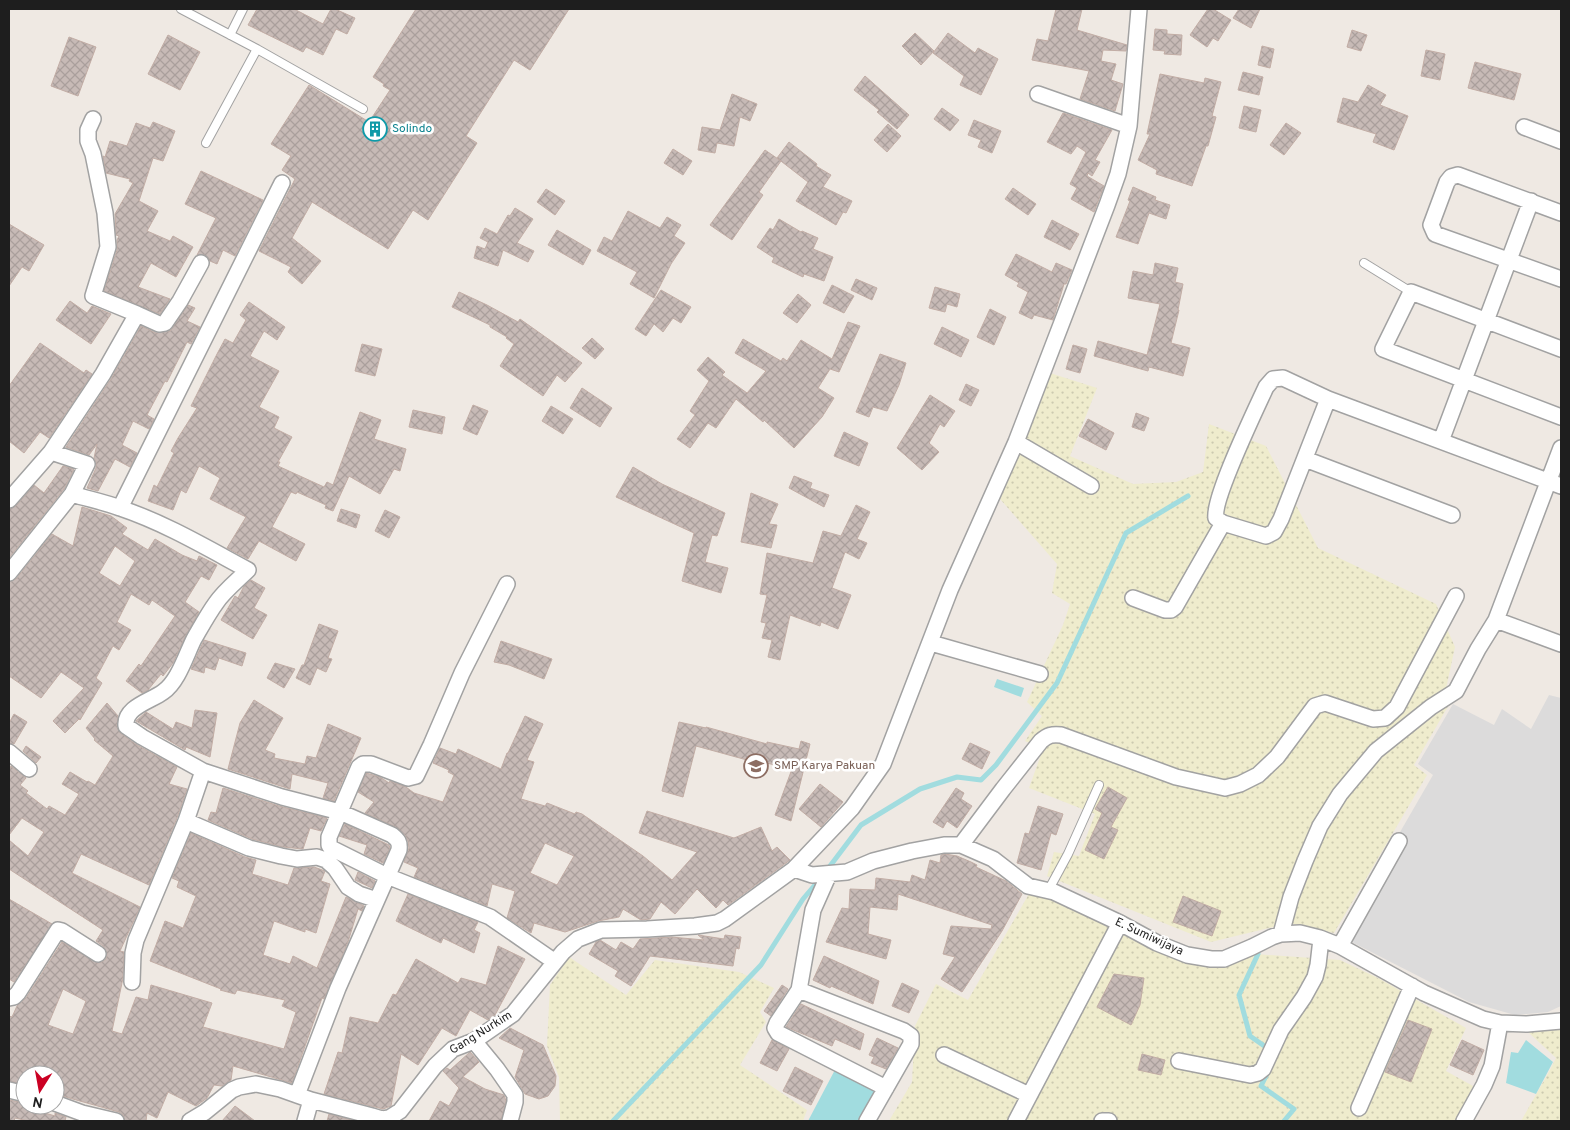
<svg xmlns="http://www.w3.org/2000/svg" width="1570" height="1130" font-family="Overpass,sans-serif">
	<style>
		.residential { fill: #dcdbdb }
		.farmland { fill: url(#farmland-dots) }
		.water { fill: #a1dcdf }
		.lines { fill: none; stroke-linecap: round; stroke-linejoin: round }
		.stream { stroke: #a1dcdf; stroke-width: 5 }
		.building { fill: url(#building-cross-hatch); stroke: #c2ada5; fill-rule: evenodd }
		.service-casing { stroke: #a2a2a2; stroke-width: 10 }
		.minor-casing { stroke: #a2a2a2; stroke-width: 18 }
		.service { stroke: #fff; stroke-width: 8 }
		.minor { stroke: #fff; stroke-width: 15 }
		.labels { text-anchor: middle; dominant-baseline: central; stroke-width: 5; stroke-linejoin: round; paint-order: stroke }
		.culture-label { font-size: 12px; fill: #0d838f; stroke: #fff; text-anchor: start }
		.education-label { font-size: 12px; fill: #785e54; stroke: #fff; text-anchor: start }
		.street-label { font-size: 12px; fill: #1e1e1e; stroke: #fff }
	</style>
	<defs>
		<pattern id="farmland-dots" width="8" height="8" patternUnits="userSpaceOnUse" patternTransform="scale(1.25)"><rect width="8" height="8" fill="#efeccd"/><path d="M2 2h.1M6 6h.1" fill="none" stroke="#cccab0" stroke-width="1.8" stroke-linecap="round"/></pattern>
		<pattern id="building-cross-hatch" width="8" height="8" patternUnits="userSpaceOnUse" patternTransform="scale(1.25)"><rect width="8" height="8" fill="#c7bab6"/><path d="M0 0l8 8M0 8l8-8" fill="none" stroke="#aa9f9c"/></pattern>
	</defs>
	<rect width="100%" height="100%" fill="#efe9e3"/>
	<path class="residential" d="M1549 695 1561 698V1006L1548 1012 1515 1015 1469 1002 1340 936 1433 775 1418 764 1453 704 1494 725 1502 709 1531 729Z"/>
	<path class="farmland" d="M1050 373 1097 388 1070 456 1133 484 1176 482 1203 472 1209 424 1266 446 1318 548 1436 604 1455 647 1444 698 1450 703 1414 765 1427 775 1334 933 1289 923 1211 942 1047 876 1054 852 1079 856 1095 814 1029 788 1043 749 1025 741 1042 716 1027 702 1063 625 1070 604 1052 593 1057 564 1000 499Z
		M1030 892 1099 914 1157 947 1340 960 1378 978 1466 1028 1446 1071 1473 1086 1457 1121H889L912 1082 915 1026 936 984 968 1000Z
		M569 957 626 995 655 960 739 972 774 988 760 1012 766 1022 740 1065 807 1110 803 1121H560L559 1077 547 1046 550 985Z
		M1561 1022V1121H1521L1550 1070 1556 1058 1528 1032Z"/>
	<path class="water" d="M997 679 1024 688 1021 697 994 687Z
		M1526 1040 1553 1062 1536 1094 1506 1083 1511 1052 1518 1053Z
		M837 1066 881 1088 864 1121H808Z"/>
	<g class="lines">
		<path class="stream" d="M827 870 861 825 920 789 957 777 981 780 996 765 1057 683 1126 533 1188 496
			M1258 954 1239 995 1250 1036 1270 1050
			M1269 1070 1261 1086 1294 1109 1284 1121
			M613 1121 761 965 803 899 820 879"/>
	</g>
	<path class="building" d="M257 9H294L323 24 331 9H335L355 18 347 34 336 29 323 55 306 47 303 52 248 25Z
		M416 9H569L530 70 514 60 466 136 477 143 428 220 413 210 388 249 312 202 292 238 321 261 302 284 288 272 291 267 259 251 295 179 282 170 291 156 271 144 309 85 369 122 390 90 383 86 384 84 373 77Z
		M1056 9H1082L1077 30 1127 45 1126 51 1103 50 1101 61 1116 64 1111 80 1123 84 1115 111 1080 99 1089 71 1032 60 1037 39 1048 41Z
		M1208 9H1213L1231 20 1218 41 1213 38 1207 47 1190 35Z
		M1239 9H1260L1251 28 1233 18Z
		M1155 29 1167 30V34L1182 35 1181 55 1164 54 1165 51 1153 50Z
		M1352 30 1367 35 1361 51 1347 47Z
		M915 33 934 51 921 65 902 46Z
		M948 33 975 53 978 48 998 59 981 95 960 85 964 76 933 53Z
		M168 35 200 52 180 90 148 74Z
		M69 37 96 47 78 96 51 86Z
		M1262 46 1274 49 1270 68 1258 65Z
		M1426 50 1445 54 1440 80 1421 76Z
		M1475 62 1521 74 1514 100 1468 88Z
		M1243 72 1263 77 1259 95 1238 90Z
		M1160 74 1204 83 1205 78 1221 82 1212 116 1216 117 1208 146H1206L1192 186 1156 174 1157 170 1138 160 1150 134H1147Z
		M865 76 909 115 897 129 877 112 879 110 854 90Z
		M1368 85 1386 95 1380 105 1408 116 1394 150 1373 142 1376 134 1337 122 1343 98 1358 102Z
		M732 94 757 104 750 121 740 117 734 146 717 143 715 153 698 150 702 127 720 130Z
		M1244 106 1261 110 1256 132 1239 128Z
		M942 108 959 120 950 131 934 119Z
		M1063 113 1112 130 1095 160 1100 162 1092 176 1088 173 1087 176 1104 186 1094 212 1071 199 1077 188 1070 184 1086 152 1077 146 1071 154 1047 142Z
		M974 120 1001 131 992 153 978 147 981 140 968 135Z
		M153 122 175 131 163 161 153 158 139 201 158 211 147 231 170 241 173 236 193 247 176 277 151 263 138 287 170 299 160 314 104 291 117 250V240L119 236 116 235 115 214 133 183 129 181 130 179 106 173 103 156 105 157 110 141 127 146 136 123 150 128Z
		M1286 123 1301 133 1284 155 1270 145Z
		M888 124 901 136 887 152 874 140Z
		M789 142 817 164 816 166 831 175 823 187 852 201 846 213 843 212 836 225 796 201 808 182 777 158Z
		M673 149 692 161 683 175 664 163Z
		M765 150 781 161 759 192 763 195 732 240 710 225Z
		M201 171 263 200 235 256 223 250 217 264 210 261 205 255H197L216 218 185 204Z
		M1133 187 1156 197 1155 200 1170 205 1166 219 1149 213 1138 244 1116 237 1130 201 1128 200Z
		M1013 188 1036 204 1028 215 1005 199Z
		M546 189 565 201 555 215 537 202Z
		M515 208 533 219 517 243 534 251 528 262 503 250 498 266 474 258 477 246 485 249 488 242 480 238 485 228 497 234 508 215 510 216Z
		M628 211 660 228 667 217 681 225 674 236 685 243 671 264 654 298 630 284 637 272 597 251 604 237 612 241Z
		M779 219 801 232 802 231 818 238 813 249 833 257 824 281 804 274 803 277 772 262 774 258 757 247 770 228 773 230Z
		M1052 220 1079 234 1070 250 1044 237Z
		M9 224 44 245 29 271 22 267 9 286Z
		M557 230 591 250 583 265 548 245Z
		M1016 254 1052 272 1056 263 1072 270 1066 284H1064L1053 320 1034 315 1032 319 1019 313 1028 292 1017 286 1019 283 1005 275Z
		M1155 263 1178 268 1175 282 1183 284 1178 310H1179L1171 343 1190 348 1183 376 1149 367 1148 371 1094 356 1098 341 1147 355 1160 304 1128 298 1133 271 1153 275Z
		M856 279 877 288 872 300 851 290Z
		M832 285 854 296 844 313 823 303Z
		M935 287 960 294 957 307 947 304 945 312 929 308Z
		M661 290 691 307 681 323 673 318 663 332 654 324 646 336 635 329Z
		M459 292 487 305 518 322 520 319 582 363 565 382 557 375 543 396 500 366 514 344 506 338 507 337 490 327V325L452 307Z
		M798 294 811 305 797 323 783 313Z
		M70 301 87 313 92 306 111 314 91 344 56 320Z
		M249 302 285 327 277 340 264 331 250 356 279 371 259 407 279 417 274 428 292 437 278 462H280L278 466 324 487 327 482 333 485 360 412 381 420 374 439 406 449 400 471 394 469 380 494 349 476 333 511 325 508 326 505 297 492 296 494 291 492 272 527 305 544 296 561 259 541 248 559 227 548 246 517 210 499 220 478 199 466 186 493 181 490 173 510 148 501 154 485 157 487 174 453 171 451 178 438 197 408 191 406 217 354 225 339 233 343 246 320 240 315Z
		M188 305 195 308 187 321 200 327 191 344 187 342 167 382 165 381 147 415 154 419 149 429 133 421 122 445 137 453 130 467 115 459 98 491 87 488 96 468V462L94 458 97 444 89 455 66 447 111 379 141 326 156 333 170 331Z
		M990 309 1006 317 994 345 977 337Z
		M848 322 860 326 839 372 830 369 818 388 834 398 822 417 794 448 764 420 763 422 736 399 716 428 708 423 690 448 677 439 695 415 690 411 709 381 697 370 708 357 725 372 722 375 747 393 766 371 735 353 743 339 781 361 783 358 787 361 801 340 832 359Z
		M942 327 969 340 961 357 934 344Z
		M592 338 604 349 595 359 582 348Z
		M40 343 84 373 86 370 92 374 49 438 40 432 24 453 9 441V386Z
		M362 344 382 349 375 376 355 371Z
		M1073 345 1087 349 1080 373 1066 369Z
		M880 354 906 363 899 385 887 411 873 407 869 417 856 412Z
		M966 384 979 390 971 406 959 400Z
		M582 388 612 408 600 427 570 408Z
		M930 395 955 411 944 427 940 424 929 443 939 452 922 470 897 448Z
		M473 405 488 411 477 435 463 429Z
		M551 406 573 419 563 434 542 421Z
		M413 410 445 417 442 434 409 427Z
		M1136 413 1149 418 1144 431 1132 427Z
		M1088 419 1114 433 1106 450 1079 436Z
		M844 432 868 443 859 466 834 456Z
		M63 466 74 469 64 489 9 558V509L16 506 34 485 44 493Z
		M633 467 662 484 725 513 717 536 712 535 705 562 728 568 721 593 682 581 694 533 616 497Z
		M794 476 812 483 810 488 829 495 824 507 789 488Z
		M751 493 778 504 769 524 777 525 771 548 741 542Z
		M856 505 870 512 857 539 867 543 859 559 845 552 832 588 851 595 838 629 821 622 820 626 790 615 780 660 768 657 772 640 762 638 766 623 761 622 767 595 760 594 767 553 813 563 823 531 841 536Z
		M82 507 111 516 127 528 122 534 148 550 155 539 182 555 197 561 199 556 217 565 209 580 201 576 185 602 199 612 186 635 173 663 163 676 161 674 148 690 142 693 126 681 139 664 141 666 175 616 152 600 149 605 131 594 117 622 131 630 119 650 113 646 96 678 102 683 80 720 79 719 65 733 53 721 84 688 61 672 41 698 9 676V582L16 579 52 534 73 546ZM115 546 135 561 120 586 99 573Z
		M341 509 360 515 356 528 337 521Z
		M385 510 400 517 389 538 375 531Z
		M251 580 265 588 254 608 267 615 253 639 221 620 235 596 238 598 244 586Z
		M319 624 338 631 328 658 332 659 326 672 317 668 310 685 296 678 302 665H304Z
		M204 640 246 653 242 666 219 658 215 670 205 667 204 673 191 669Z
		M501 641 552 659 544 679 509 665 494 662Z
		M275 663 295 669 284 688 267 678Z
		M254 700 283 718 265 750 275 754 274 758 305 764 307 756 316 758 328 724 361 738 334 801 323 798 328 783 292 774 290 789 228 769 240 723Z
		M107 703 118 716 117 726 120 733 137 745 177 767 169 784 187 789 177 818 149 885 81 854 72 873 140 907 120 951 124 952 123 978 112 1031 122 1034 136 997 148 1000 151 985 212 1003 203 1027 284 1049 296 1012 282 1006 285 1000 237 990 235 994 220 990 221 989 150 961 165 921 183 928 196 896 177 887 179 881 172 878 191 833 245 857 256 860 252 874 288 885 294 868 314 867 325 871 321 881 330 884 316 933 305 929V932L274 921 263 955 290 964 293 956 317 968 346 897 364 906 362 911 358 909 348 942 324 999 322 998 292 1083 233 1066 231 1080 222 1086 214 1085 207 1098 196 1106 168 1092 157 1118 147 1113 146 1121H125L123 1115 119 1112 55 1094V1075H25L24 1084 9 1081V1016L12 1017 17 1006 26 998 62 942 97 963 102 962 106 959 107 954 103 946 96 941 103 930 9 869V840L28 856 44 832 22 818 9 835V770L11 766 26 778 20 785 28 791 26 793 47 809 49 806 65 815 79 794 62 784 70 772 87 782 88 781 95 785 113 756 94 740 95 739 86 728ZM63 989 86 1001 73 1034 48 1025Z
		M195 710 217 713 210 757 186 747 185 750 136 721 146 712 173 729 176 722 192 728Z
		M14 714 27 722 14 744 9 743V723Z
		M525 716 543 724 527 760 534 762 521 799 545 806 547 803 575 814 576 812 582 814 643 856 672 880 697 852 639 833 647 811 734 838 761 827 772 851 777 847 790 860 728 905 723 900 716 908 697 889 675 914 661 902 650 919 641 920 623 909 619 917 598 921 565 932 534 923 531 933 507 918 515 891 492 884 487 906 414 877 418 868 404 862 409 848 408 841 405 835 396 827 365 813 374 802 358 792 366 773 380 777 389 783 390 781 406 787 414 793 443 802 454 775 448 772 449 770 433 763 440 748 456 754 458 749 501 769 507 753H508ZM545 843 574 856 557 885 530 873Z
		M679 722 706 728V727L767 744V742L799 749 801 741 810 744 791 821 775 815 792 769 758 761V763L696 746 683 797 662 791Z
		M970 743 990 752 982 769 962 759Z
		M26 746 41 757 36 763 23 751Z
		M820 784 843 802 821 827 799 809Z
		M1108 787 1127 798 1111 827 1118 830 1104 859 1085 850 1102 813 1095 809Z
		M223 788 279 806 327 818 321 831 310 828 303 849 283 847 252 839 208 820 211 812 216 813Z
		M956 788 964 793 961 799 972 806 957 828 947 821 943 828 933 822Z
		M1038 806 1063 814 1056 835 1051 833 1041 870 1017 863 1025 833 1029 834Z
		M345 824 389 845 390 848 383 863 364 854 367 845 339 836Z
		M945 854 957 856 971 862 977 865 976 867 1006 881 1022 894 1002 931 962 992 941 979 955 957 943 954 951 926 991 929 992 925 898 894 897 910 870 907 868 934 891 940 886 959 826 942 842 908 849 909 850 889 875 890 876 878 910 882 912 875 925 880 930 860 940 863 941 855Z
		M358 872 375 881 372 888 355 880Z
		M408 894 478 922 474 930 480 933 474 953 443 938 441 943 396 921Z
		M1183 896 1221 911 1212 936 1173 922Z
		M9 899 52 924 14 982 9 979Z
		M698 935 724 939 725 935 741 937 739 949 736 948 733 966 650 956 631 986 615 976 618 971 589 954 596 942 600 940 616 950 621 942 633 949 640 939 671 937 704 940Z
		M498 946 525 959 495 1015 488 1020 470 1010 456 1036 442 1028 418 1065 401 1054 391 1106 383 1109 324 1094 338 1052 342 1053 350 1017 378 1023 393 994 396 995 416 959 458 983 461 978 486 985Z
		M824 956 879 981 873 1004 831 986 830 988 813 980Z
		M1114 974 1144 978 1140 1005 1131 1025 1097 1007Z
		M902 983 919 991 909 1013 892 1006Z
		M782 985 788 989 771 1016 764 1011Z
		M801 1004 864 1034 860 1050 835 1039 832 1046 786 1027Z
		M1408 1020 1432 1029 1411 1082 1385 1072Z
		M510 1028 543 1045 556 1076 555 1086 548 1096 539 1099 525 1094 515 1077 524 1050 499 1038Z
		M877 1038 898 1048 886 1069 871 1063 874 1057 869 1055Z
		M772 1040 789 1049 777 1071 760 1063Z
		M1462 1040 1484 1050 1473 1075 1450 1065Z
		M470 1052 479 1062 463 1077 485 1089 504 1095 506 1101 501 1121H429L440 1101 449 1106 459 1088 443 1071 447 1068 450 1070Z
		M1142 1054 1165 1060 1161 1075 1138 1070Z
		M795 1067 823 1081 811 1105 783 1091Z
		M9 1100 25 1103V1107L55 1116V1113L66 1117 65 1121H28L15 1118 14 1121H9Z
		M235 1106 255 1121H222Z
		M329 1114 355 1121H327Z"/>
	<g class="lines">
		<g class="service-casing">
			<path id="service" d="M181 9 257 49 363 109
				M230 35 243 9
				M206 143 257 49
				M1364 263 1411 292
				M1048 891 1068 854 1099 785"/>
		</g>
		<g class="minor-casing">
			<path id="minor" d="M1038 94 1129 126
				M1524 127 1561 141
				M1561 213 1458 175 1451 177 1447 182 1431 225 1435 234 1561 279
				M137 314 159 324 165 323 180 301 201 263
				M1561 349 1411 292 1383 349 1561 417
				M1283 378 1328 399 1281 519 1274 532 1266 536 1223 523 1216 518C1212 500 1256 409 1266 387L1273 379Z
				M1328 399 1561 486
				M1441 441 1531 201
				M1016 442 1091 486
				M1305 459 1452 515
				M72 494C88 499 104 502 120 508 165 523 207 548 248 570 238 580 224 591 216 603 208 614 201 627 194 639 186 655 178 682 163 692 151 701 124 707 126 726L142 737 203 771 282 797 340 812 392 835C398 840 400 842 399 850L338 988 297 1095
				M9 500 51 452 103 374 137 314 93 296 108 247 105 213 93 154 88 141V130L93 119
				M120 508 282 183
				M9 573 72 494 87 464 51 452
				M507 584 462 673 431 745 416 776 408 778 371 764H363L359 767 329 837V845L331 848 387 876 490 917 555 962
				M1133 598 1165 610H1171L1175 607 1223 523
				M1496 620 1561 644
				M931 643 1040 674
				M9 752 29 769
				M186 821 249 848 281 856 297 859 317 857 326 860 335 868 348 887 359 894 377 900
				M961 845 1003 789 1041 741C1048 735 1052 734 1061 735L1176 777 1225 788 1240 784 1258 775 1277 757 1315 706 1325 703 1373 719 1385 718 1397 707 1456 596
				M794 869 812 875 847 872 873 861 912 851 944 845H961L993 859 1028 886 1054 892 1120 923 1157 943 1187 955 1211 959H1224L1252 947 1272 937 1281 934 1300 933 1320 938 1340 946 1424 993 1483 1019 1500 1023 1527 1024 1561 1021
				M829 874 813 910 799 990 777 1023 775 1028 778 1033 886 1088
				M1281 934 1291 897 1305 861 1320 826 1340 794 1376 751 1431 707 1456 691 1478 649 1496 620 1561 448
				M1340 946 1399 841
				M132 982 133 953 136 940 186 821 203 771
				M799 990 904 1031 911 1036V1044L867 1121
				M9 998 14 997 18 993 58 930 62 931 98 954
				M474 1041 497 1069 515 1095V1102L510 1121
				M944 1055 1029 1095
				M1179 1061 1250 1075 1258 1073 1263 1069 1281 1030 1304 997 1315 977 1318 965 1321 939
				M9 1090 25 1094
				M55 1103 82 1113 116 1121
				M1359 1108 1412 986
				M190 1121 205 1112 232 1090 239 1087 256 1084 280 1089 311 1100 372 1116 382 1119 389 1118 400 1111 435 1066 453 1049 474 1041 513 1014 563 952 578 939 601 930 647 929 695 926 717 923 725 919 794 869 852 808 883 764 950 590 1016 442 1107 205 1118 174 1129 126 1139 9
				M305 1121 311 1100
				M1016 1121 1120 923
				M1102 1121H1109
				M1464 1121 1484 1085 1492 1066 1500 1023"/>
		</g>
		<use href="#service" class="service"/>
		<use href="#minor" class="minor"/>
	</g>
	<defs>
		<g id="building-ring" transform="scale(1.25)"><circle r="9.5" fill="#fff" stroke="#0f9aa8" stroke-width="1.5"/><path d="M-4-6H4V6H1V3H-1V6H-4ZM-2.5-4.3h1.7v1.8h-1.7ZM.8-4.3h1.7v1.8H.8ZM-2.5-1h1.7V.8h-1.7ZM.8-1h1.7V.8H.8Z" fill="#0f9aa8"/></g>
		<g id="school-ring" transform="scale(1.25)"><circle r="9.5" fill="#fff" stroke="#8d6e63" stroke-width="1.5"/><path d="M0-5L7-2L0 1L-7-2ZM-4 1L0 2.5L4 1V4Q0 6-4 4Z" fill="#8d6e63"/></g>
	</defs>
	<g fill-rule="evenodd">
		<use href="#building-ring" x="375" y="129"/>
		<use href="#school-ring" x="756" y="766"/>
	</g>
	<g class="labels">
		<g class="culture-label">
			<text x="392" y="129">Solindo</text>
		</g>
		<g class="education-label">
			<text x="774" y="766">SMP Karya Pakuan</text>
		</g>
		<g class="street-label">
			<text transform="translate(1149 937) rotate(25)">E. Sumiwijaya</text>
			<text transform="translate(481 1033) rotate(-32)">Gang Nurkim</text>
		</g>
	</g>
	<rect width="1570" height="1130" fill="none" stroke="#1e1e1e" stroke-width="20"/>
	<g transform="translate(40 1090) rotate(191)"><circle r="24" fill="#ffffff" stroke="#a5a5a5"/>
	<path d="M0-4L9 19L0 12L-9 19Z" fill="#cb0023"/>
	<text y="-8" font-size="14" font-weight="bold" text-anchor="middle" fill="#1e1e1e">N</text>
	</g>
</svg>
